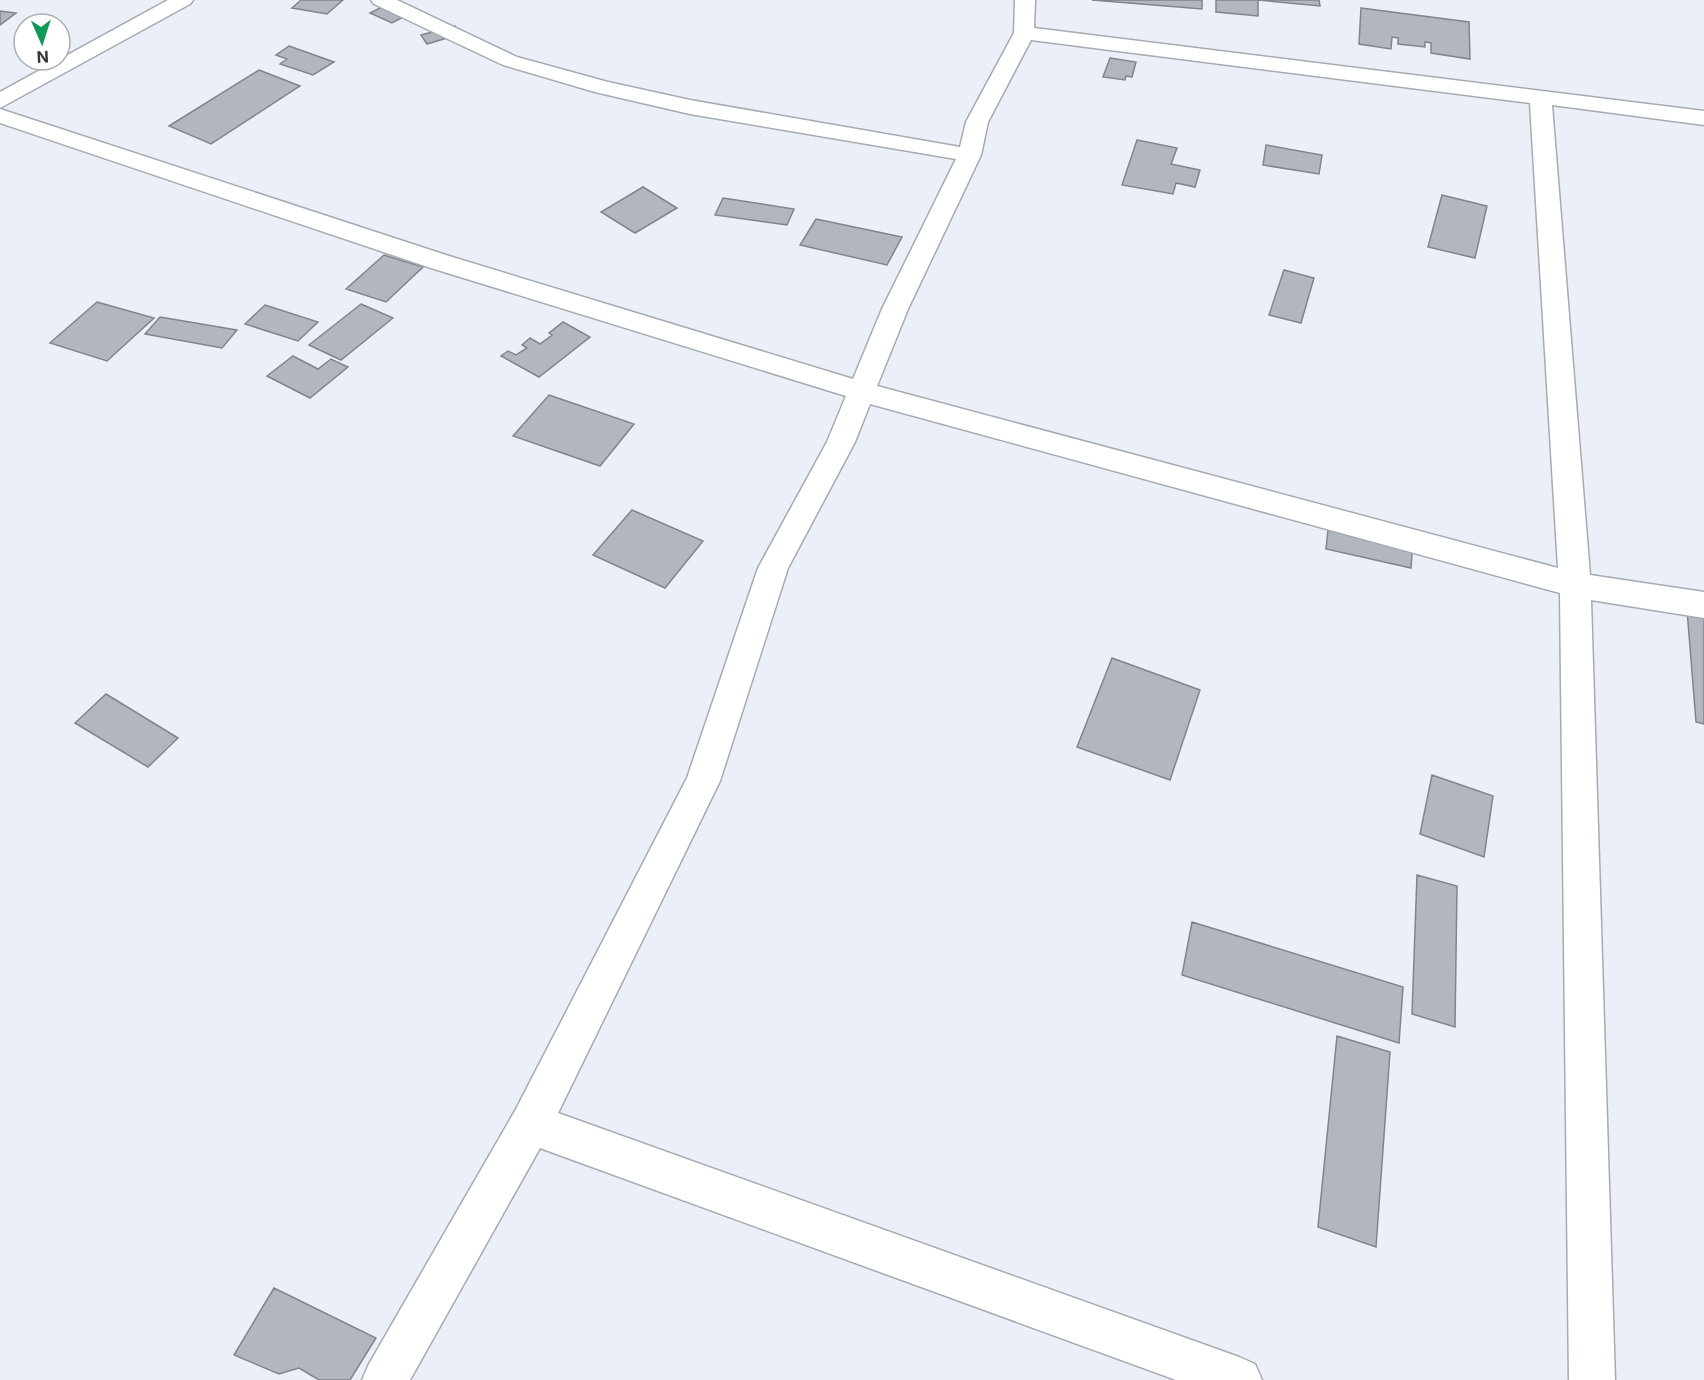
<svg xmlns="http://www.w3.org/2000/svg" width="1704" height="1380" font-family="Inter,sans-serif">
	<style>
		.building { fill: #b2b7bf; stroke: #80858c; stroke-width: 1.5 }
		.lines { fill: none; stroke-linecap: round; stroke-linejoin: round }
		.minor-casing { stroke: #a6abb3; stroke-width: 3 }
		.minor { fill: #fff; fill-rule: evenodd }
	</style>
	<rect width="100%" height="100%" fill="#ebf0f8"/>
	<path class="building" d="M301 0H343L327 14 292 8Z
		M1092 0H1202V9Z
		M1216 0H1319L1320 6 1258 0V16L1216 12Z
		M384 6 405 16 392 23 370 13Z
		M1361 8 1469 22 1470 59 1431 53V43L1425 42V47L1398 44V38L1392 37 1391 49 1359 44Z
		M0 11 16 13 0 25Z
		M455 26 460 34 427 44 421 35Z
		M289 46 334 62 313 75 280 64 287 59 276 55Z
		M1110 58 1136 62 1132 77 1126 76 1125 80 1103 77Z
		M259 70 300 86 211 144 169 126Z
		M1137 140 1177 148 1171 164 1200 170 1195 187 1176 183 1173 194 1122 185Z
		M1266 145 1322 155 1319 174 1263 165Z
		M643 187 677 208 635 233 601 212Z
		M1442 195 1487 206 1475 258 1428 247Z
		M723 198 794 209 787 225 715 215Z
		M816 219 902 237 887 265 800 245Z
		M384 255 423 267 386 302 346 289Z
		M1284 270 1314 278 1301 323 1269 315Z
		M97 302 154 318 107 361 50 343Z
		M361 304 393 318 341 360 309 345Z
		M265 305 318 322 298 341 245 324Z
		M160 317 237 330 222 348 145 334Z
		M563 322 590 337 539 377 501 356 508 351 516 355 527 348 522 345 530 338 540 344 552 335 549 333Z
		M293 356 318 369 331 359 348 367 310 398 267 376Z
		M549 395 634 424 600 466 513 436Z
		M632 510 703 541 665 588 593 555Z
		M1329 521 1413 540 1411 568 1326 549Z
		M1687 610 1704 614V724L1696 722Z
		M1112 658 1200 690 1170 780 1077 747Z
		M106 694 178 738 148 767 75 723Z
		M1432 775 1493 796 1484 857 1420 834Z
		M1417 875 1457 886 1455 1027 1412 1014Z
		M1192 922 1403 987 1399 1043 1182 975Z
		M1337 1036 1390 1052 1376 1247 1318 1227Z
		M274 1288 376 1338 350 1380H319L299 1368 279 1374 234 1355Z"/>
	<g class="lines">
		<g class="minor-casing">
			<path id="minor" d="M168 0H193L190 4 0 108V92Z
				M371 0H397L517 57 608 82 690 100 960 147 966 122 1014 33 1015 0H1035L1034 28 1704 111V125L1552 105 1590 575 1704 592V618L1591 600 1615 1380H1569L1560 593 870 404 855 442 788 568 720 781 558 1113 1239 1357 1255 1364 1262 1380H1176L540 1148 410 1380H362L369 1364 516 1109 687 778 758 568 827 442 846 396 431 268 0 123V109L449 256 853 379 882 309 956 159 690 114 595 92 503 65 374 4ZM1031 40 1530 103 1558 568 877 386 908 309 981 155 988 122Z"/>
		</g>
		<use href="#minor" class="minor"/>
	</g>
	<g transform="translate(42 42) rotate(177)"><circle r="28" fill="#ffffff" stroke="#adaeaf" stroke-width="1.5"/>
	<path d="M0-4.5L10 22L0 15L-10 22Z" fill="#109858"/>
	<text y="-9" font-size="16" font-weight="bold" text-anchor="middle" fill="#333538">N</text>
	</g>
</svg>
